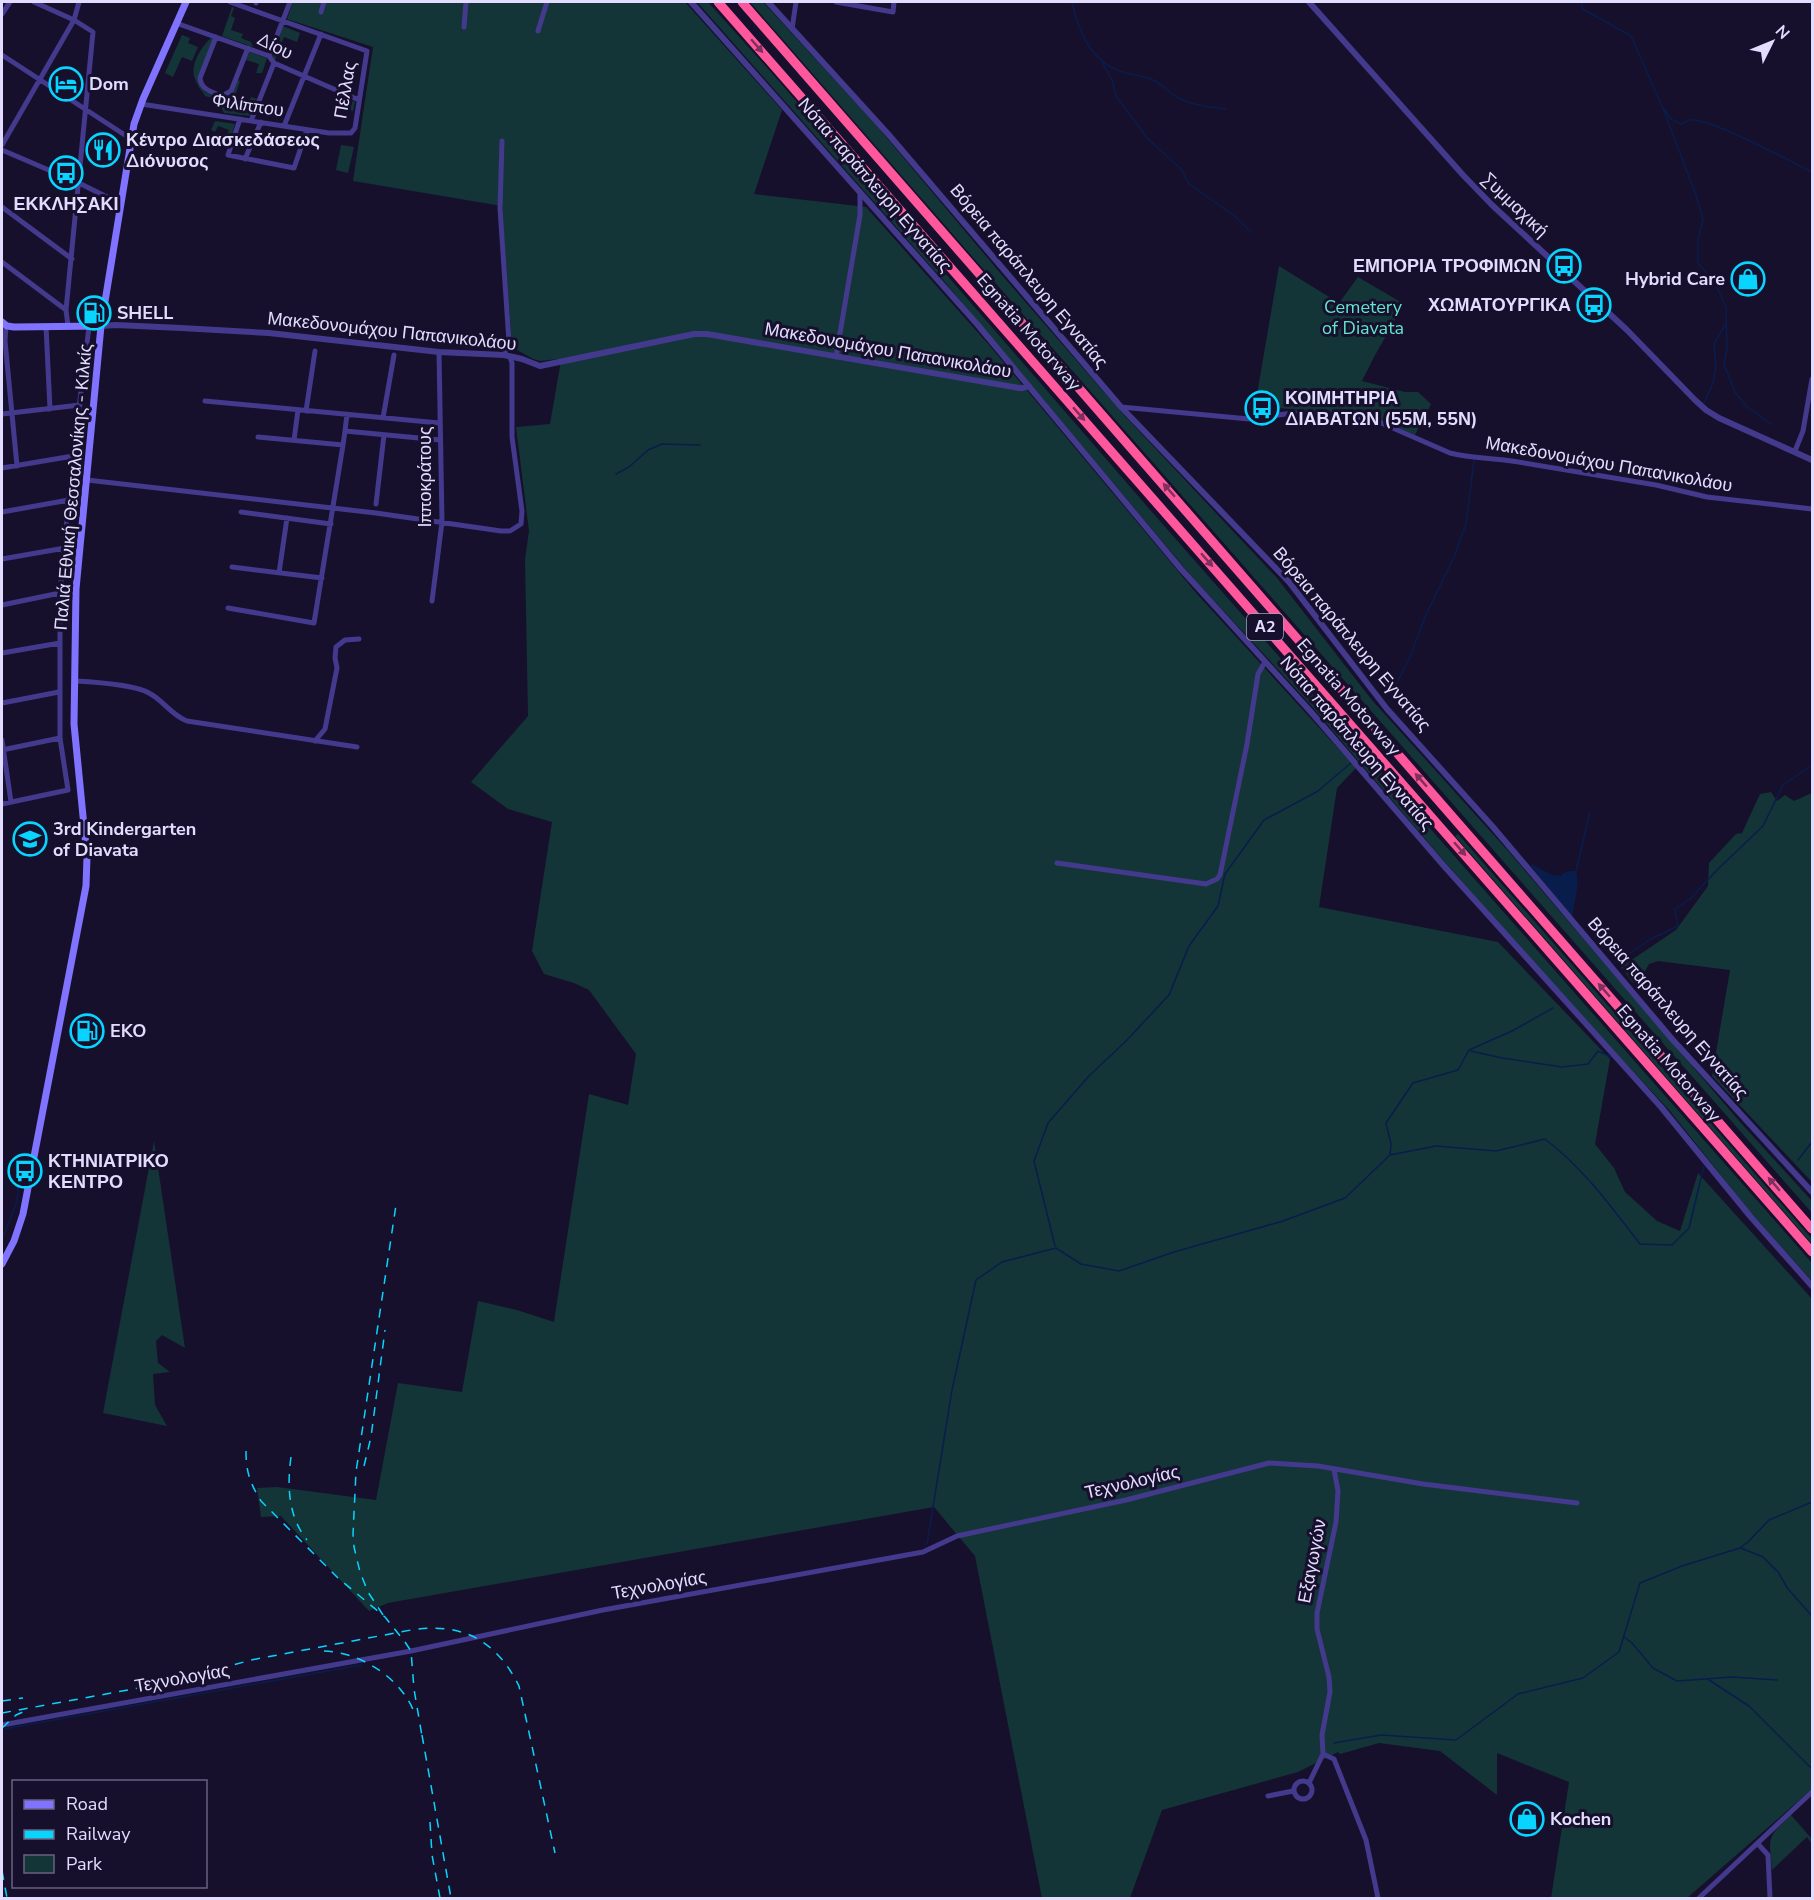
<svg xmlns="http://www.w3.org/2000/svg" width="1814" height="1900" font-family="'Nunito Sans',sans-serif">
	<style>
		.green { fill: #133537 }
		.water { fill: #091d4d }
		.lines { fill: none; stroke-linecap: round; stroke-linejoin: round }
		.stream { stroke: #091d4d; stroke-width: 1.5 }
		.minor { stroke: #433a8d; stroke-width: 5 }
		.tertiary { stroke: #433a8d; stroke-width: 6 }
		.secondary { stroke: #8073ff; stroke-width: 7 }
		.motorway { stroke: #ff579b; stroke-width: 9 }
		.rail { stroke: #08d5ff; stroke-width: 1.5; stroke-dasharray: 9 8; stroke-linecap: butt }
		.oneway { fill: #7f305e }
		.labels { text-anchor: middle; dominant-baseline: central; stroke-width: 6; stroke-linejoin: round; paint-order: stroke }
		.shield { fill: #17102c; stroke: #a59fc0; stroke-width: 1.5 }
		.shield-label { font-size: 16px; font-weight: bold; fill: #e2dcff }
		.street-label { font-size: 18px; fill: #e2dcff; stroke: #17102c }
		.poi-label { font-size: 18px; font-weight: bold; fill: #e2dcff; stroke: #17102c; text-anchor: start }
		.park-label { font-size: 18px; fill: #61e5ce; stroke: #17102c }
	</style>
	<rect width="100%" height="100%" fill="#17102c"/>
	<path class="green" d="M293 2H685L782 110 754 194 866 207 989 345 1197 594 1356 768 1337 788 1319 907 1498 942 1610 1059 1595 1144 1614 1168 1625 1192 1657 1221 1680 1231 1698 1173 1812 1299V1789L1687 1898H1551L1569 1782 1497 1753V1795L1440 1751 1379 1743 1340 1754 1338 1752 1298 1772 1162 1810 1130 1898H1042L975 1556 934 1507 388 1603 369 1611 281 1516 261 1517 257 1488 277 1487 376 1500 398 1383 462 1392 478 1301 517 1310 554 1322 589 1094 628 1105 636 1054 589 990 574 983 544 974 532 951 552 822 508 809 471 782 528 716 525 559 529 531 516 427 550 424 560 366 558 359 540 361 533 359 512 347 502 206 353 181 373 47 287 19Z
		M697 2H708L770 71 1152 512 1812 1263V1281L1747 1208 1670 1111 1562 995 1445 862 1309 703 1194 579 944 281Z
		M750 2H763L876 125 1001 274 1123 414 1277 578 1371 699 1509 852 1740 1122 1812 1201V1213L998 286Z
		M232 7 234 8 231 16 235 18 231 30 243 34 241 38 251 42 253 47 222 36Z
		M283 26 300 33 297 42 284 37 275 60 272 55Z
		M182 35 190 38 188 43 198 47 192 61 182 57 173 77 165 73Z
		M212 37 214 38 199 84 205 92 220 97V100L205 96C202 91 197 85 195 79 189 65 202 46 212 37Z
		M249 52 267 58 262 73H256L259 64 246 60Z
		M237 80 240 81 233 102 247 107 251 97 257 99 251 116 224 113 221 107 223 98Z
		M340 95 355 102 353 111 336 104Z
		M215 121 235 124 230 139 226 137 229 130 218 126 215 132 211 130Z
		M341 145 354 147 348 173 336 170Z
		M1279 266 1339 303 1358 277 1404 304 1374 357 1362 381 1405 392H1418L1431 404 1415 435 1382 421 1346 414 1255 406Z
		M1771 792 1777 801 1785 795 1794 801 1812 793V1182L1712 1076 1730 970 1658 961 1649 964 1639 982 1633 983 1621 967 1676 930 1708 886 1709 863 1736 834 1742 833 1760 794Z
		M1458 834 1812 1239V1244L1455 836Z
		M154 1141 185 1348 162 1335 156 1341 158 1363 170 1372 153 1374 155 1405 167 1426 103 1413Z
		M1791 1815 1812 1839V1844L1807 1837 1772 1870C1769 1836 1766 1839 1791 1815Z"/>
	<path class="water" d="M1532 864 1552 875 1561 876C1565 871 1569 871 1576 871 1580 883 1574 904 1572 918L1531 866Z"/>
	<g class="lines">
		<path class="stream" d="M1072 2C1078 30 1090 60 1119 71 1130 75 1144 75 1155 81 1163 85 1169 93 1177 97 1193 106 1210 107 1226 109
			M1581 2 1583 9 1631 36 1662 106 1696 195 1703 219 1698 240V263L1715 283 1726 307 1727 348 1724 364 1735 392 1746 406 1771 424
			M1102 62 1112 80 1116 96 1148 139 1181 169 1189 184 1236 217 1251 232
			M1664 109 1671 119 1681 124C1684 123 1687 121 1690 120 1708 117 1792 162 1812 172
			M1704 403 1713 383 1716 366 1714 344 1725 325
			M616 474 629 467 648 450 662 444 700 445
			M1390 696 1409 659 1425 617 1454 557 1466 524 1474 460
			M1576 871 1590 812
			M1615 963 1651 939 1678 926 1675 909 1691 898 1717 870 1763 826 1783 785 1812 765
			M1471 1051 1502 1058 1562 1067 1588 1064 1598 1051 1611 1057
			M1390 1155 1391 1144 1386 1123 1413 1083 1458 1070 1469 1050 1512 1031 1553 1008
			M1798 1160 1812 1142
			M2 1240 17 1201 20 1171
			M1055 1246 1034 1161 1048 1123 1088 1077 1126 1041 1169 995 1189 946 1218 906 1225 874 1264 820 1318 791 1351 763
			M927 1544 952 1390 976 1280 1002 1262 1056 1248 1081 1264 1119 1271 1174 1252 1283 1221 1345 1198 1390 1155 1436 1146 1496 1151 1545 1139C1584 1169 1610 1205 1640 1244L1672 1245 1689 1228 1704 1166
			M1741 1548 1763 1557 1778 1572 1788 1589 1812 1616
			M1624 1637 1632 1643 1653 1668 1677 1681 1733 1677 1777 1680
			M1709 1680 1749 1706 1812 1769
			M4 1729 361 1665
			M1334 1743 1381 1735 1456 1740 1518 1694 1583 1678 1619 1652 1640 1583 1682 1566 1740 1548 1749 1541 1769 1520 1812 1502"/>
		<path class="minor" d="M34 2 74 20 93 32 66 310 68 326
			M836 2 893 12 894 2
			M256 3V2
			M321 12 324 2
			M2 14 10 2
			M176 23 269 56 274 63 359 100
			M464 27 466 2
			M792 29 796 2
			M538 31 547 2
			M216 37 200 78C201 90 212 92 222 96L231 91 248 48
			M2 55 131 139
			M269 56 290 2
			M141 104 329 133H351L355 128 367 51 230 2
			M240 119 228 155 294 168 307 130
			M251 121 274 63
			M284 126 321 34
			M502 141 500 208 509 342 504 355
			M2 145 74 20 79 2
			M2 150 79 183 121 204
			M245 159 261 122
			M2 207 72 259
			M2 262 66 310
			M6 325 5 341 17 466
			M46 326 50 409
			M836 357 860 215V192
			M205 401 439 423
			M1121 407 1249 419 1293 413 1356 418 1379 422 1450 453C1469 458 1491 458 1512 461L1656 485 1707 497 1812 509
			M306 411 315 351
			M2 414 80 405
			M383 418 394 355
			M345 431 347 414
			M258 437 343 445 345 431 440 440
			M294 440 298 410
			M1795 451 1803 431 1812 379
			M2 468 73 456
			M87 480 376 513 501 531H510L521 524 522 511 512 437V363L510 357
			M376 504 384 435
			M2 512 69 500
			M241 512 331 524
			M2 559 65 548
			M232 567 322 578
			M279 573 287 518
			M432 601 442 522 439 352
			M2 605 60 593
			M228 608 314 623 343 445
			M2 653 60 643
			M74 681C93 682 133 684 149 693 163 700 171 715 187 721L357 747
			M2 703 59 692
			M2 740 11 802
			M315 741 325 729 337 668 335 658 336 647 345 640 359 639
			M2 750 60 738
			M2 804 68 790 60 738V593L73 456 89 327
			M1057 863 1206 884 1217 879 1220 875 1247 744 1258 674 1265 662
			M1334 1469 1338 1491 1336 1522 1317 1613V1629L1329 1677 1330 1692 1322 1735 1323 1754 1334 1759 1366 1840 1378 1898
			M2 1725 411 1651 603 1610 923 1552 957 1536 1126 1500 1269 1463 1318 1466 1423 1484 1577 1503
			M1294 1790a9 9 0 1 1 18 0a9 9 0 1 1-18 0Z
			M1309 1783 1323 1754
			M1268 1796 1293 1791
			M1758 1844 1768 1855 1770 1898
			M1699 1898 1812 1792"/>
		<path class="tertiary" d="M691 2 977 324 1181 569 1311 712 1444 866 1661 1107 1750 1216 1812 1286
			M768 2 889 135 1121 407 1289 582 1387 709 1493 827 1672 1039 1812 1192
			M1309 2 1463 175 1492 205 1627 330 1695 400 1706 410 1719 418 1812 460
			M101 326 116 325 181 328 269 333 439 352 504 355 522 359 540 366 694 334H707L1019 388H1023L1029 386"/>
		<path class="secondary" d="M2 322 7 326 14 327 101 326
			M2 1264 14 1241 23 1214 86 886 87 857 74 724 76 589 101 326 134 124 143 99 186 2"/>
		<path class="motorway" d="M718 2 1812 1252
			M742 2 1812 1229"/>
		<path class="rail" d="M246 1451C246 1472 250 1483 261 1501L338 1578 385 1617 405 1642 411 1651 414 1689 423 1742
			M291 1457C287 1486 288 1516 307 1540
			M364 1466 371 1437 385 1330
			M383 1615 368 1592 360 1572 354 1547 353 1534 356 1472 396 1205
			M324 1651C360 1652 401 1678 414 1712
			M2 1701 23 1698
			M2 1713 177 1681 251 1660 411 1630C462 1622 496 1640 519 1686L555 1853
			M2 1728 16 1715 23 1712
			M422 1735 451 1898
			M430 1822 432 1855 440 1898
			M2 1871 7 1898"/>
	</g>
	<defs><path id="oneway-solid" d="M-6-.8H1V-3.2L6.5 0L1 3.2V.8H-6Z" transform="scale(1.5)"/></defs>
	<g class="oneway">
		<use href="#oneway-solid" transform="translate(757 46) rotate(49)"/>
		<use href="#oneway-solid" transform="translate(1079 414) rotate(49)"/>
		<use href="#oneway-solid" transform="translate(1169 490) rotate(-131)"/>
		<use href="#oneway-solid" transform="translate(1207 560) rotate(49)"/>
		<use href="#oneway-solid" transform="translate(1421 780) rotate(-131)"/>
		<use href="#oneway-solid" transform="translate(1460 849) rotate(49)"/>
		<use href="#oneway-solid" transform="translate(1604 990) rotate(-131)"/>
		<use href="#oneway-solid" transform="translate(1774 1184) rotate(-131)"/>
	</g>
	<defs>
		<g id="hotel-ring" transform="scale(1.725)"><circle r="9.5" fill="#17102c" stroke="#08d5ff" stroke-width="1.5"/><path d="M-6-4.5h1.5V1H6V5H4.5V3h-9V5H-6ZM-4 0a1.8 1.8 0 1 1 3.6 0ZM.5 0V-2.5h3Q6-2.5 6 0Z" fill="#08d5ff"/></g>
		<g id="restaurant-ring" transform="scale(1.725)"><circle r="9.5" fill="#17102c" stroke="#08d5ff" stroke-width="1.5"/><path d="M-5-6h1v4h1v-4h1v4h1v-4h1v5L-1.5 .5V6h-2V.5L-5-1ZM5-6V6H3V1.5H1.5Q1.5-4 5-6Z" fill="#08d5ff"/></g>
		<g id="bus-ring" transform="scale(1.725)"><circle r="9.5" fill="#17102c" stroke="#08d5ff" stroke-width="1.5"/><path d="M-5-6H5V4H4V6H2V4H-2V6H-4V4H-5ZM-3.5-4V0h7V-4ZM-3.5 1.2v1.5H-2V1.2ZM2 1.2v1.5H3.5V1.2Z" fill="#08d5ff"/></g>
		<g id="shop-ring" transform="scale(1.725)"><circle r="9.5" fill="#17102c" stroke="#08d5ff" stroke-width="1.5"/><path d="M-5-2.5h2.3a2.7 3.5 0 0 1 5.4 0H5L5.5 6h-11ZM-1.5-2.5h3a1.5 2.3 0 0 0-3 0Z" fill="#08d5ff"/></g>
		<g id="fuel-ring" transform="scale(1.725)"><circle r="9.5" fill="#17102c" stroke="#08d5ff" stroke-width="1.5"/><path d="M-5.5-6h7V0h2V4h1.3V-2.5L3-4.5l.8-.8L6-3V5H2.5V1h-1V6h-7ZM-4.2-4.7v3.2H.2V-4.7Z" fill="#08d5ff"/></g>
		<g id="school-ring" transform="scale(1.725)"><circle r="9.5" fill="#17102c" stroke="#08d5ff" stroke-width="1.5"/><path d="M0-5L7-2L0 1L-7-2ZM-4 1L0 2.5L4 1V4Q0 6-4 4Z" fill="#08d5ff"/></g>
	</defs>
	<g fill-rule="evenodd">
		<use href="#hotel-ring" x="66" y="84"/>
		<use href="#restaurant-ring" x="103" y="150"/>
		<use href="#bus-ring" x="66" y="173"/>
		<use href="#bus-ring" x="1564" y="266"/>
		<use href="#shop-ring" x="1748" y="279"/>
		<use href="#bus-ring" x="1594" y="305"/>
		<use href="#fuel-ring" x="94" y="313"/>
		<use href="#bus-ring" x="1262" y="408"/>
		<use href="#school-ring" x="30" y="839"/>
		<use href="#fuel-ring" x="87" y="1031"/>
		<use href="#bus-ring" x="25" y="1171"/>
		<use href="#shop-ring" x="1527" y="1819"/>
	</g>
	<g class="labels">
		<rect class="shield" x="1247" y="614" width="36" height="26" rx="4.5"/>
		<g class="shield-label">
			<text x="1265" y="627">Α2</text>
		</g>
		<g class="street-label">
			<text transform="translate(275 46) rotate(27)">Δίου</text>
			<text transform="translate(345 90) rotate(-80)">Πέλλας</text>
			<text transform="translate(248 105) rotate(9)">Φιλίππου</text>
			<text transform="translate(875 185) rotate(49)">Νότια παράπλευρη Εγνατίας</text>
			<text transform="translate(1515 205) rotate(44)">Συμμαχική</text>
			<text transform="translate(1029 276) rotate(50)">Βόρεια παράπλευρη Εγνατίας</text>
			<text transform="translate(392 331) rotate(6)">Μακεδονομάχου Παπανικολάου</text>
			<text transform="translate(1029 332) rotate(49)">Egnatia Motorway</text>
			<text transform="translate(888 350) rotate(10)">Μακεδονομάχου Παπανικολάου</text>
			<text transform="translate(1609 464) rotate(10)">Μακεδονομάχου Παπανικολάου</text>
			<text transform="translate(425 477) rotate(-90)">Ιπποκράτους</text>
			<text transform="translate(73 487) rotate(-85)">Παλιά Εθνική Θεσσαλονίκης - Κιλκίς</text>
			<text transform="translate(1352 639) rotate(50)">Βόρεια παράπλευρη Εγνατίας</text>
			<text transform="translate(1349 697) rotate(49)">Egnatia Motorway</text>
			<text transform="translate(1357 743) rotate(49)">Νότια παράπλευρη Εγνατίας</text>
			<text transform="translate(1668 1008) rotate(49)">Βόρεια παράπλευρη Εγνατίας</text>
			<text transform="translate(1669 1063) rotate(49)">Egnatia Motorway</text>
			<text transform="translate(1132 1482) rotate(-13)">Τεχνολογίας</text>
			<text transform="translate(1312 1561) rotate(-79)">Εξαγωγών</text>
			<text transform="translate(659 1585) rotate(-10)">Τεχνολογίας</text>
			<text transform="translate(182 1678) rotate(-10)">Τεχνολογίας</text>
		</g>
		<g class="poi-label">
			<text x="89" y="84">Dom</text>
			<text x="126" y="140">Κέντρο Διασκεδάσεως<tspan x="126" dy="21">Διόνυσος</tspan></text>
			<text x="66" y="204" text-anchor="middle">ΕΚΚΛΗΣΑΚΙ</text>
			<text x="1541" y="266" text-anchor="end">ΕΜΠΟΡΙΑ ΤΡΟΦΙΜΩΝ</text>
			<text x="1725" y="279" text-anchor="end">Hybrid Care</text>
			<text x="1571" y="305" text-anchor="end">ΧΩΜΑΤΟΥΡΓΙΚΑ</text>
			<text x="117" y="313">SHELL</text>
			<text x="1285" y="398">ΚΟΙΜΗΤΗΡΙΑ<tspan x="1285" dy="21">ΔΙΑΒΑΤΩΝ (55Μ, 55Ν)</tspan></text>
			<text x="53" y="829">3rd Kindergarten<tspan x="53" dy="21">of Diavata</tspan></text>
			<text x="110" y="1031">EKO</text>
			<text x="48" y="1161">ΚΤΗΝΙΑΤΡΙΚΟ<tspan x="48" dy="21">ΚΕΝΤΡΟ</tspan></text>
			<text x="1550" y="1819">Kochen</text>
		</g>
		<g class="park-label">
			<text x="1363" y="307">Cemetery<tspan x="1363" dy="21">of Diavata</tspan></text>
		</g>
	</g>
	<rect width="1814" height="1900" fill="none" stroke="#e2dcff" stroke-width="6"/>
	<rect x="12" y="1780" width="195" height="108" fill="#17102c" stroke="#686280" stroke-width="1.5"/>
	<rect x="24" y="1800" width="30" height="9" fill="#8073ff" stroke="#686280" stroke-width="1.5"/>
	<text x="66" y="1810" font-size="18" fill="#e2dcff">Road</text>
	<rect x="24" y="1830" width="30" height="9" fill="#08d5ff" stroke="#686280" stroke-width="1.5"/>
	<text x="66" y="1840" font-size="18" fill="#e2dcff">Railway</text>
	<rect x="24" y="1855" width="30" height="18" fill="#133537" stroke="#686280" stroke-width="1.5"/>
	<text x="66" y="1870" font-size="18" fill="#e2dcff">Park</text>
	<g transform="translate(1772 42) rotate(47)" stroke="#17102c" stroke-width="4.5" paint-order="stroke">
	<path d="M0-4.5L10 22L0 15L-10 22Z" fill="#e2dcff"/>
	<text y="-9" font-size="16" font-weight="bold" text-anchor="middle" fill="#e2dcff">N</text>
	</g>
</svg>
